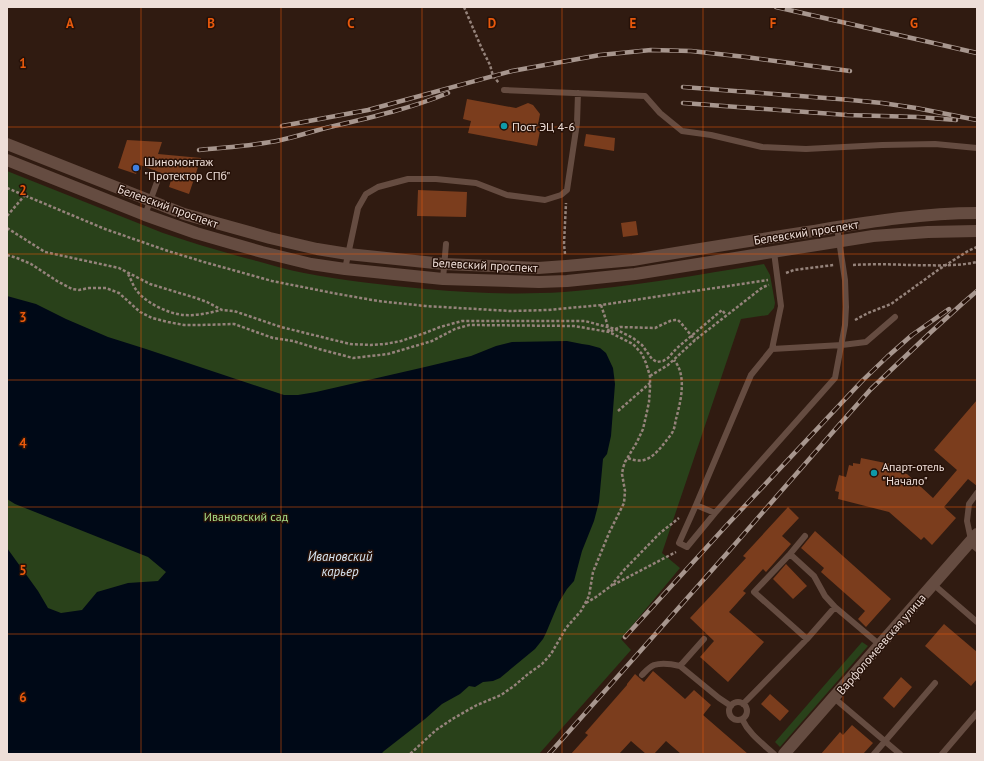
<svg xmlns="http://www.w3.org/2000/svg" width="984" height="761" font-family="'PT Sans',sans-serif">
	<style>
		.green { fill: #29411a }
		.water { fill: #000917 }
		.building { fill: #7b3d1d }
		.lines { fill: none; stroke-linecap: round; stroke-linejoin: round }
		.path { stroke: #95837b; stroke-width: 2.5; stroke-dasharray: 3 2; stroke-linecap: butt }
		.service { stroke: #654c41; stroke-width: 6 }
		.minor { stroke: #654c41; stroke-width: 12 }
		.tertiary { stroke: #654c41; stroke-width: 12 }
		.rail-casing { stroke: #a7968e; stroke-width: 4.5 }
		.rail { stroke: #261108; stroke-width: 3; stroke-dasharray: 9; stroke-linecap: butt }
		.grid { fill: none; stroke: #e8590c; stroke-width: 1; stroke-opacity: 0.55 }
		.culture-dot { fill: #0f9aa8; stroke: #261108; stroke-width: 1.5 }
		.shop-dot { fill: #3f7fe0; stroke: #261108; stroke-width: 1.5 }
		.labels { text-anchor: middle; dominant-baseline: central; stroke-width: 3; stroke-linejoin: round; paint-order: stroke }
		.poi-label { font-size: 12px; fill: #eeded8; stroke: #261108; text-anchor: start }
		.street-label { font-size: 12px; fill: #eeded8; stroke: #261108 }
		.park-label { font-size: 12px; fill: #a7de88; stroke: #261108 }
		.water-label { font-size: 13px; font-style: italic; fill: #d5e4f2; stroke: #261108 }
		.grid-label { font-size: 13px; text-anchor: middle; font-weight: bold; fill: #e8590c; stroke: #261108; stroke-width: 3; stroke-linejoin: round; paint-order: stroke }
	</style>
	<rect width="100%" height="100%" fill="#301b11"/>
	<path class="green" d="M7 171 163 233C193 243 225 253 257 261 272 265 288 270 304 273 344 281 385 285 426 289 471 293 518 295 564 292 631 287 697 275 764 264L770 275 775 303 774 308 768 315 741 319 662 553 680 568 621 639 631 650 539 754H7Z
		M862 642 868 646 780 747 775 742Z"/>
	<path class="water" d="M7 296 36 304 66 319 108 337 146 349 284 395H298L316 392 425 367 471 356 496 346 512 342 567 341 582 344 589 345 600 348 606 353 613 368 615 384 611 436 607 454 603 459 599 502 594 521 582 551 574 581 567 589 559 602 546 633 543 639 535 649 500 678 493 681 483 682 475 687 469 686 460 694 442 704 425 719 384 751 381 754H7V548L38 591 48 608 61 613 82 610 97 592 128 583 158 581 166 572 148 557 15 504 7 499Z"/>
	<path class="building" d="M467 99 516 108 528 103 533 105 540 114 537 130 540 131 537 146 468 133 471 121 463 119Z
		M586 134 615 138 614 151 584 146Z
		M127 140 162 142 158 154 201 158 189 194 169 187 172 177 140 165 136 174 118 168Z
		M418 190 467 192 466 217 417 216Z
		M636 221 638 235 623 237 621 223Z
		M977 400V486L968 479 944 507 956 518 932 545 924 537 921 540 889 512 838 499 839 492 835 491 839 475 846 477 849 465 853 466V463L860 464 861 458 895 465 894 471 907 474 933 498 957 470 934 450Z
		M788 507 799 518 782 536 791 544 766 572 763 569 743 591 746 593 729 612 764 642 728 682 700 657 714 641 690 618 746 558 743 556Z
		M815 531 891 599 866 627 858 619 865 611 821 572 824 568 801 548Z
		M786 564 807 586 793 599 773 579Z
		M944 624 977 652V679L971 686 925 646Z
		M653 671 685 699 694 690 711 705 703 715 748 754H681L666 741 654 754H646L631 741 619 754H571L588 735 585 733 627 685V684L635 674 644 682Z
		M901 677 912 687 894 708 883 698Z
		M770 694 789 711 780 721 761 704Z
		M852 725 873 743 863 754H821L840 732 843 735Z"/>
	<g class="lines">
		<path class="path" d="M464 7 482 49 490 65 493 76 499 83
			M7 188 105 229 168 251 204 262 272 281 338 294 378 301 425 306 510 311 548 310 601 305 768 280
			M7 216 25 195
			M7 228 45 252 119 268 150 284 196 298 207 302 222 310 234 311 281 327 350 344 371 345 385 344 401 341 425 333 440 327 462 321H585L615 329 633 338 642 345 652 359 657 362 663 361 668 358 677 348 722 310 726 315
			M565 254 564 244 566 203
			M7 255 17 258 31 264 57 281 72 289 79 290 89 288H106L119 293 140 312 152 318 168 322 184 325H200L234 324 273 338 293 341 319 349 353 358 388 354 432 341 455 329 469 325 574 326 609 332 633 344 642 354 646 363 650 376V388L649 402 646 416 643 429 637 442 625 462 623 468 622 474 625 491 624 503 609 533 593 572 589 596 581 611 566 628 551 654 542 664 528 674 514 686 501 695 477 705 454 718 436 730 410 754
			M853 265C870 264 888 264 906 265 929 265 954 267 977 262
			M786 273 794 270 834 265
			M128 274C131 279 133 286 137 291 146 303 169 314 184 315 196 316 209 313 221 310
			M601 305 606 320 609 332 620 327 655 328 670 321 675 320H678L681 323 695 340
			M855 320 868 313 891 304 938 270 968 251 977 247
			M650 376 668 365 695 340 763 287 769 285
			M618 411 650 383
			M628 458C646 466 656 454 666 441 668 438 672 434 673 431 675 427 675 423 676 419 681 401 687 375 674 360
			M613 585 676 552
			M586 603 596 597 611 586 624 570 660 533 679 518"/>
		<path class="service" d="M504 90 645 96 660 113 682 131 711 135 762 147 806 149 882 145 935 144 977 148
			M145 215 157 182
			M774 252 781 306 772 349 751 375 696 505 715 513 835 378 845 325 846 307 845 280 837 227
			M345 269 358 208 366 194 378 187 408 179H436L476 183 507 195 545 200 561 195 567 190 577 123 578 93
			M443 279 446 244
			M772 349 842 345 866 342 895 317
			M696 505 679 543 687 547 715 513
			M805 536 790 554 754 592 807 639
			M971 540 967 521 969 504 977 493
			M969 542 977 549
			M790 554 814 576 825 596 835 607 880 645
			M933 584 977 622
			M680 666 704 639
			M642 675C645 672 649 667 654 665 663 662 672 664 680 666L719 698 731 706
			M834 698 900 754
			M729 711a9 9 0 1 1 18 0a9 9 0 1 1-18 0Z
			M743 704 807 639 835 607
			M742 719C749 734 762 743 774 754
			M874 754 935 683
			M942 754 977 713"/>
		<path class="minor" d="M7 144 184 214 270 238 317 249 348 254 444 264 538 268 566 266 633 260C691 250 749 241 807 232 863 223 920 213 977 213
			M784 754 977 534"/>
		<path class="tertiary" d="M7 160 145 215 196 233 262 252 311 264 345 269 443 279 539 282 567 281 635 274 873 236 928 232 977 231"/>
		<g class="rail-casing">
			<path id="rail" d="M776 7 977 53
				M683 87 851 100 882 103 916 108 977 120
				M683 103 847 115 918 117 956 120
				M282 126 368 110 512 71 600 55 631 52 651 50 691 51 746 57 850 71
				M199 150C226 147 254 146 281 140 299 136 316 130 334 126 373 117 412 108 448 93
				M625 637 726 526 863 380 887 357 912 335 949 309
				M549 754 729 551 839 425 871 389 931 332 963 303 977 291"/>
		</g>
		<use href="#rail" class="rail"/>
	</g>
	<path class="grid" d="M141 7V754M281 7V754M422 7V754M562 7V754M703 7V754M843 7V754M7 127H977M7 254H977M7 380H977M7 507H977M7 634H977"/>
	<g class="culture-dot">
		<circle cx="504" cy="126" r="4"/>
		<circle cx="874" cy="473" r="4"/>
	</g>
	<circle class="shop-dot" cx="136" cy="168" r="4"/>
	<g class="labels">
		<g class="poi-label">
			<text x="512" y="126">Пост ЭЦ 4-6</text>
			<text x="144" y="161">Шиномонтаж<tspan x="144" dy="14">"Протектор СПб"</tspan></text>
			<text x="882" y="466">Апарт-отель<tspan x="882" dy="14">"Начало"</tspan></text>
		</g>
		<g class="street-label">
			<text transform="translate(168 206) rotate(20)">Белевский проспект</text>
			<text transform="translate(806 232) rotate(-9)">Белевский проспект</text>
			<text transform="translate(485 265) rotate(3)">Белевский проспект</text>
			<text transform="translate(881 644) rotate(-49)">Варфоломеевская улица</text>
		</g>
		<g class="park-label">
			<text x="246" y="516">Ивановский сад</text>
		</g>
		<g class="water-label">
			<text x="340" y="556">Ивановский<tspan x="340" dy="15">карьер</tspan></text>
		</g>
	</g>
	<g class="grid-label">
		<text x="70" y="28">A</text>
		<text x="211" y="28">B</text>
		<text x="351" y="28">C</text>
		<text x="492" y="28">D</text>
		<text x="633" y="28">E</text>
		<text x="773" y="28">F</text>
		<text x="914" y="28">G</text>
		<text x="23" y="68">1</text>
		<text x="23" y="195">2</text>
		<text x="23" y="322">3</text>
		<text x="23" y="448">4</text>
		<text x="23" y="575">5</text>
		<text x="23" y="702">6</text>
	</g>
	<rect width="984" height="761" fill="none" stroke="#eeded8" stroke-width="16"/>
</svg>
